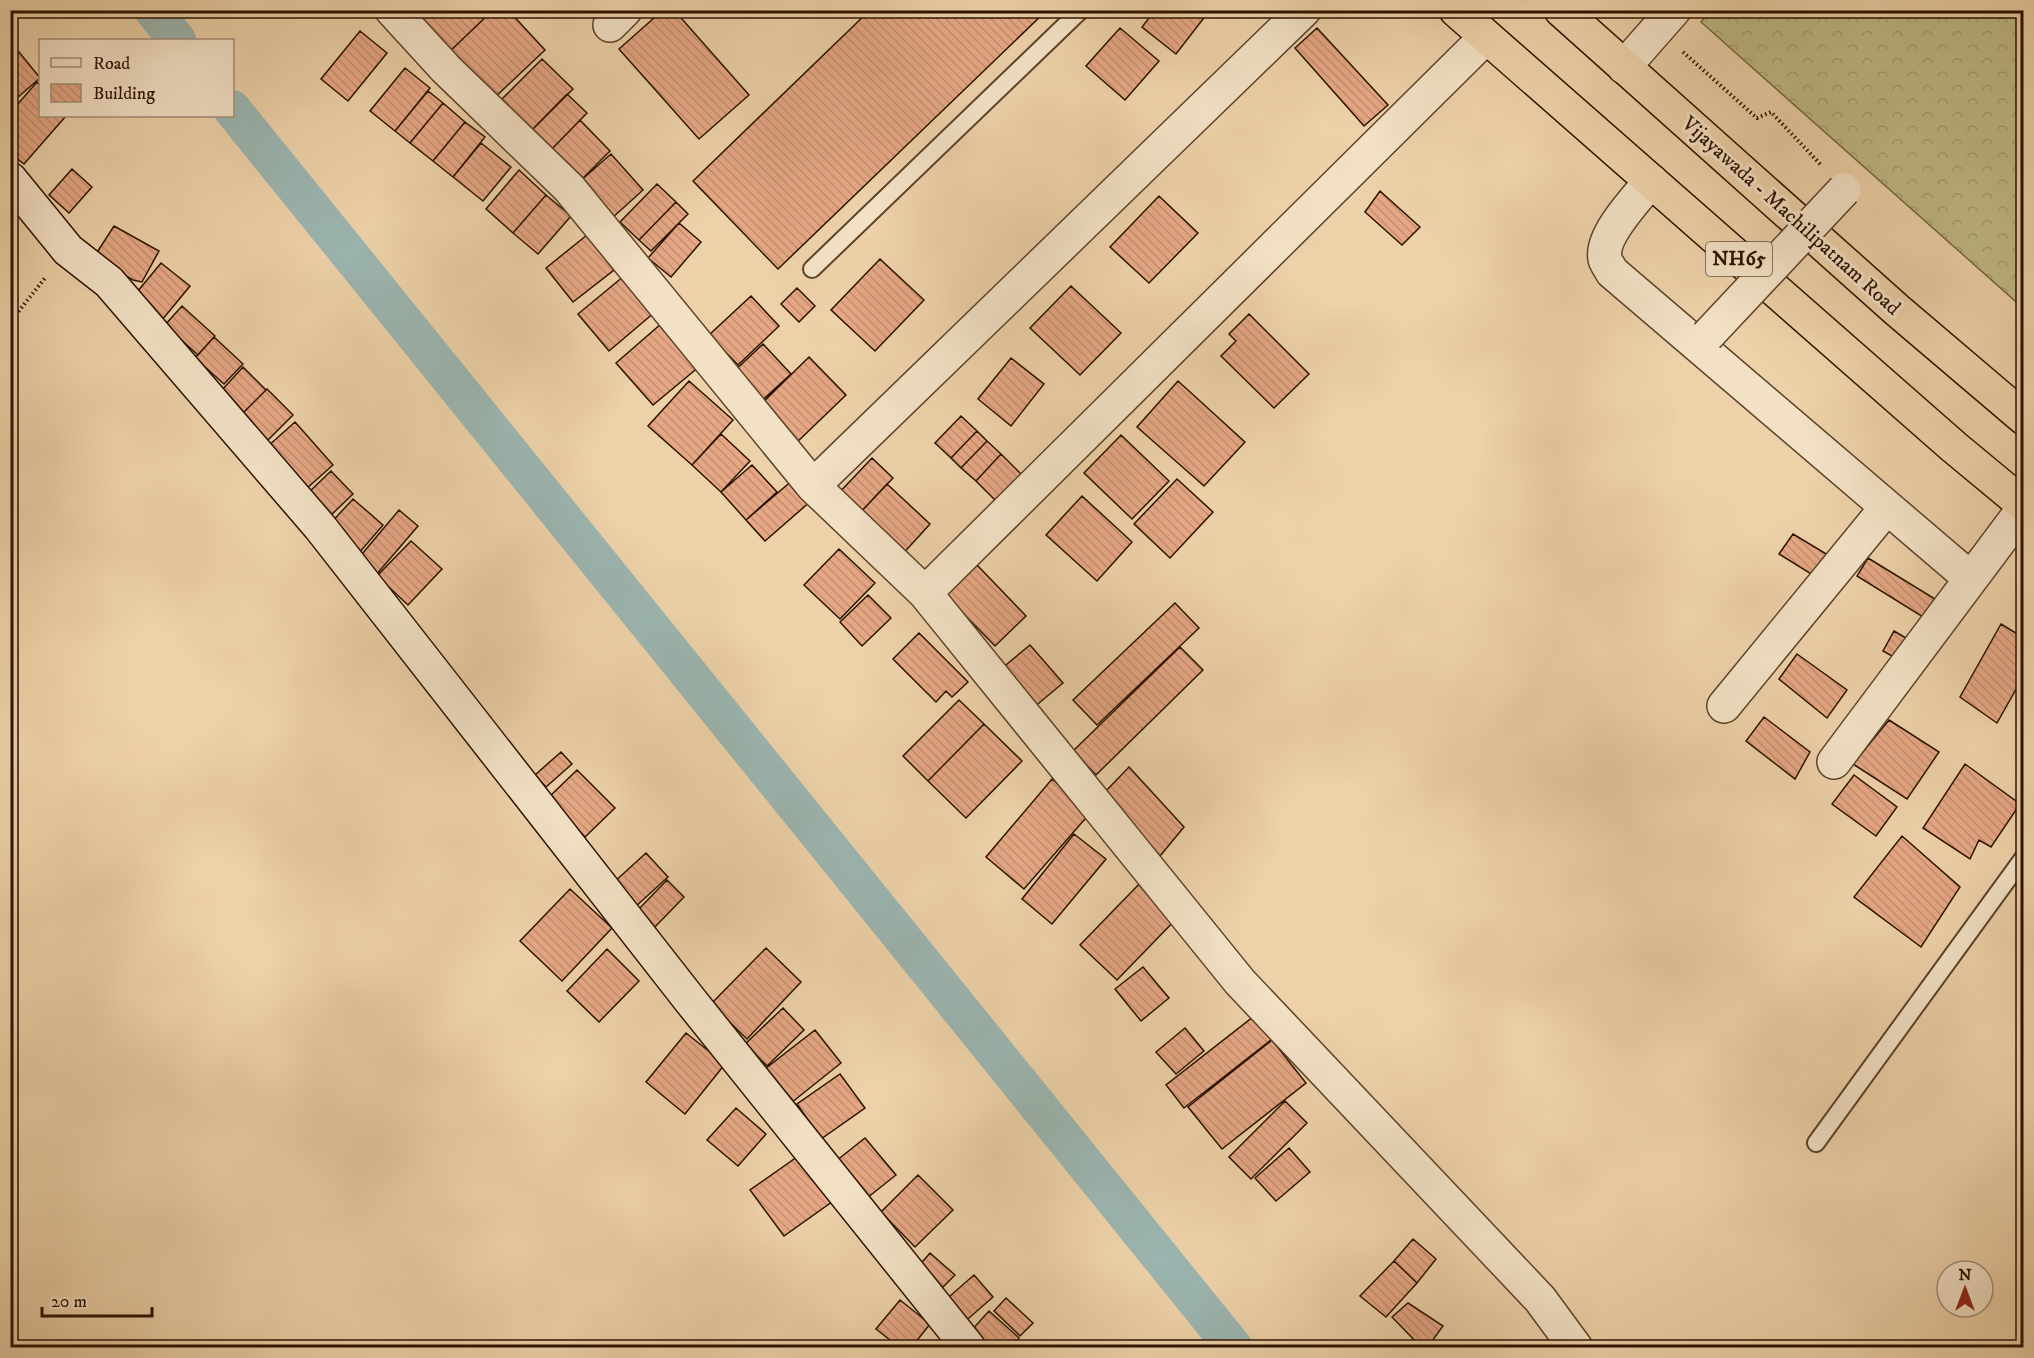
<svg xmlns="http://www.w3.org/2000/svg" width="2034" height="1358" font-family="'IM FELL DW Pica',serif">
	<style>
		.forest { fill: url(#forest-crowns); stroke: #756642; stroke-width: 1.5 }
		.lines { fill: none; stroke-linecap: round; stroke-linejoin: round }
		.canal { stroke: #9bb5b0; stroke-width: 38 }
		.building { fill: url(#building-back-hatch); stroke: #2b1200; stroke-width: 1.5 }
		.lane-casing { stroke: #5c422a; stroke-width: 20 }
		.street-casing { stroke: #5c422a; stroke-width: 36 }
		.secondary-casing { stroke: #2b1200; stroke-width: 36 }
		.highway-casing { stroke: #2b1200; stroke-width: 36 }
		.path { stroke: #2b1200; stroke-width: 4; stroke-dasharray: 1.5 3; stroke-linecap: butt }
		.lane { stroke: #f3e1c6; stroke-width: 16 }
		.street { stroke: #f3e1c6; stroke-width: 33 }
		.secondary { stroke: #f3e1c6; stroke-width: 33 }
		.highway { stroke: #edd1a8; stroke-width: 33 }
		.street-bridge-casing { stroke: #5c422a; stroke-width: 36; stroke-linecap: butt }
		.street-bridge { stroke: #f3e1c6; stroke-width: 33 }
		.labels { text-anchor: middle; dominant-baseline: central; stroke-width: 6; stroke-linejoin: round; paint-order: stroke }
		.shield { fill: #f3e1c6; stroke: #67503b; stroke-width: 1.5 }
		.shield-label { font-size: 20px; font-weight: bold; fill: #2b1200 }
		.street-label { font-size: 21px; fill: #2b1200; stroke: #f3e1c6 }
	</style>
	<defs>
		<pattern id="forest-crowns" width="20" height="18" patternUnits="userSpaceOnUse" patternTransform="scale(1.5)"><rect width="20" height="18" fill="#bfb983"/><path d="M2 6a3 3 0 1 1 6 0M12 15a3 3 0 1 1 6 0" fill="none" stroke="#a49e6f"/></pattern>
		<pattern id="building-back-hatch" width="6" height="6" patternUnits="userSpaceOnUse" patternTransform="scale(1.5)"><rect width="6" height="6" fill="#e5a784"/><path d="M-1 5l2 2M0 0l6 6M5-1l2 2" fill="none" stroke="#c58f70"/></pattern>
	</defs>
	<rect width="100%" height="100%" fill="#edd1a8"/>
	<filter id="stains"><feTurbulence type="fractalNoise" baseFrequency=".00333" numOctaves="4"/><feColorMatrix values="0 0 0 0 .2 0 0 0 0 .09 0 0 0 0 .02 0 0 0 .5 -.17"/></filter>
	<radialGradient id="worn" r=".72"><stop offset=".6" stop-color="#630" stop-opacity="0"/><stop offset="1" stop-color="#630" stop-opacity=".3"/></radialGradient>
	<path class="forest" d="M1710 10 2023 11V308L1701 22Z"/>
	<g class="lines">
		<path class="canal" d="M153 10 177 40
			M232 109 1234 1348"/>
	</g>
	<path class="building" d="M401 10H493L445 56Z
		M493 10H508L545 50 490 102 445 56Z
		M663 10H674L749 95 699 139 619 49Z
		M870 10H1047L778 269 693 181Z
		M1155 10H1210L1176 54 1142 27Z
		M1120 28 1159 61 1125 100 1086 66Z
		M1317 28 1388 105 1364 126 1295 48Z
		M360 31 387 53 348 101 321 79Z
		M19 52 40 78 10 104V59Z
		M542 59 573 89 528 134 495 106Z
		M405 68 430 88 395 131 370 111Z
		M37 82 40 85V116H66L24 164 10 153V113Z
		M428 91 443 103 410 143 395 131Z
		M567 94 587 113 548 153 528 134Z
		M443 103 465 122 433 161 410 143Z
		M580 120 610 151 578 183 548 153Z
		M465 122 485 137 453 177 433 161Z
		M481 143 511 167 483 201 453 177Z
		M611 154 643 190 611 219 578 183Z
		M72 169 92 187 69 213 49 195Z
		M519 170 546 195 513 233 486 209Z
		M657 184 676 202 639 240 620 222Z
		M1380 191 1420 227 1402 245 1365 212Z
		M546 195 571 216 538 254 513 233Z
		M1159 196 1198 233 1149 283 1110 247Z
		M676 202 688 214 651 251 639 240Z
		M679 223 701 242 671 277 648 258Z
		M114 226 159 251 142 282 133 280 105 264 96 254Z
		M587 235 614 270 573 302 546 268Z
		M880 259 924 300 875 351 831 310Z
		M161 263 190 286 162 320 133 297Z
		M624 276 655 312 609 351 578 314Z
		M1071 286 1121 333 1080 375 1030 328Z
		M797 288 815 306 799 322 781 304Z
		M751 296 779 326 738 365 709 335Z
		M182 306 215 336 198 355 165 325Z
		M1249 314 1309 374 1274 408 1221 356 1236 341 1229 334Z
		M662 323 700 366 653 405 616 363Z
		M214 337 243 364 224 384 195 358Z
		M763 344 791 374 757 405 729 376Z
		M809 357 846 395 792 447 755 410Z
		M1011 358 1044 384 1011 426 978 399Z
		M243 367 266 390 243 413 221 391Z
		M689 381 733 420 692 465 648 426Z
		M1178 381 1245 442 1204 486 1137 427Z
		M267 389 293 415 266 442 240 416Z
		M961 416 977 431 951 458 935 443Z
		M295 422 333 465 306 489 267 447Z
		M977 431 987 441 961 468 951 458Z
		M721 434 750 461 721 492 692 465Z
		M1121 435 1169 481 1132 519 1084 473Z
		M987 441 1001 454 976 481 961 468Z
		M1001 454 1023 476 997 502 976 481Z
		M872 458 893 478 857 516 836 496Z
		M752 465 777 492 746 520 721 492Z
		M331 471 353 494 329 517 307 494Z
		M794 479 812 500 765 541 746 520Z
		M1177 479 1213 512 1170 558 1134 524Z
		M887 484 930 524 900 557 857 516Z
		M1082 496 1132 542 1097 581 1046 535Z
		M353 499 383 525 359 553 328 526Z
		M399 510 418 526 376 575 357 560Z
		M1793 534 1828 555 1816 577 1779 554Z
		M411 541 442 569 408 605 377 576Z
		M839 549 875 583 840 619 804 585Z
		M1868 558 1935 599 1923 617 1857 576Z
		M977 565 1026 616 995 646 945 595Z
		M868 595 891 618 862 646 840 622Z
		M1175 603 1199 628 1097 725 1073 700Z
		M2001 624 2024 638V675L1997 723 1960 697Z
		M1894 631 1911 641 1899 660 1883 651Z
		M919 633 968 682 952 697 946 691 936 702 893 659Z
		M1030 645 1063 683 1033 708 1001 669Z
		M1180 647 1203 670 1096 775 1073 751Z
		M1797 654 1847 690 1827 718 1779 679Z
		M959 700 984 724 928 781 903 756Z
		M1764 717 1810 752 1795 779 1746 741Z
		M1889 720 1939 752 1907 799 1853 764Z
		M984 724 1022 761 966 818 928 781Z
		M561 752 572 764 546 787 535 775Z
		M1965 764 2020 804 1991 847 1979 840 1970 859 1923 828Z
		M1129 767 1184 827 1155 862 1102 795Z
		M577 770 615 808 585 837 548 798Z
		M1854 775 1897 807 1876 836 1832 804Z
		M1052 779 1091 812 1024 889 986 857Z
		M1074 834 1106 859 1052 924 1022 899Z
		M1902 836 1960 887 1921 947 1854 897Z
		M646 853 668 877 634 908 612 884Z
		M667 880 684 897 653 929 636 912Z
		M1143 880 1180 915 1117 980 1080 945Z
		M570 889 612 928 562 981 520 941Z
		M766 948 801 982 747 1039 711 1004Z
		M607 949 639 981 599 1022 567 991Z
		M1143 967 1169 998 1141 1021 1115 989Z
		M783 1008 804 1030 767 1066 745 1044Z
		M1258 1013 1276 1036 1184 1108 1166 1085Z
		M1185 1028 1204 1051 1176 1074 1156 1052Z
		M815 1030 841 1063 791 1103 765 1069Z
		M686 1033 725 1064 685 1114 646 1082Z
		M1272 1040 1306 1083 1222 1149 1188 1107Z
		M840 1074 865 1108 821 1139 797 1104Z
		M1285 1101 1307 1123 1251 1179 1229 1157Z
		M736 1108 766 1134 738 1166 707 1140Z
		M865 1138 896 1175 867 1198 836 1161Z
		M1289 1148 1310 1172 1276 1201 1255 1178Z
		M804 1152 836 1199 784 1236 750 1190Z
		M918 1175 953 1210 915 1247 881 1212Z
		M1413 1239 1436 1259 1417 1283 1394 1261Z
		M930 1253 955 1275 941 1289 917 1268Z
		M1394 1261 1417 1283 1386 1317 1360 1296Z
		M974 1275 993 1297 961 1325 942 1303Z
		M1006 1298 1033 1323 1020 1336 994 1311Z
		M900 1300 930 1324 911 1348H900L876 1329Z
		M1408 1303 1443 1326 1427 1348H1422L1392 1317Z
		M989 1311 1019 1338 1010 1348H987L970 1332Z"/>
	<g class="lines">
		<g class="lane-casing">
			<path id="lane" d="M812 269 1081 10
				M1816 1143 2024 857"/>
		</g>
		<g class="street-casing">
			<path id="street" d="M392 10 446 69 569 188 813 486 925 593 1240 982 1540 1299 1576 1348
				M610 25 625 10
				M1624 67 1674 10
				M1651 181C1637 198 1600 236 1605 259 1606 263 1610 268 1612 272L1970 578
				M813 486 1304 10
				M925 593 1486 37
				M1724 706 1887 507
				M1834 762 2024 508"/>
		</g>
		<g class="secondary-casing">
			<path id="secondary" d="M10 179 68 250 109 282 320 527 690 1000 969 1348"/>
		</g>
		<g class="highway-casing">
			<path id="highway" d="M1456 10 1954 447 2024 505
				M1561 10 1897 310 2024 418"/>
		</g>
		<path class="path" d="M1683 52 1757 118 1771 112 1821 165
			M10 322 45 278"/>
		<use href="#lane" class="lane"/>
		<use href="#street" class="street"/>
		<use href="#secondary" class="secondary"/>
		<use href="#highway" class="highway"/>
		<g class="street-bridge-casing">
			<path id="street-bridge" d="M1707 336 1844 190"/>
		</g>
		<use href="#street-bridge" class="street-bridge"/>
	</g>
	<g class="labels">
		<rect class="shield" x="1706" y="242" width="66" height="34" rx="4.5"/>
		<g class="shield-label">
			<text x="1739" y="259">NH65</text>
		</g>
		<g class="street-label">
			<text transform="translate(1791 216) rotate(42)">Vijayawada - Machilipatnam Road</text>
		</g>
	</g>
	<rect width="2034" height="1358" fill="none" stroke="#edd1a8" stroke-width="36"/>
	<rect x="12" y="12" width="2010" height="1334" fill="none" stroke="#2b1200" stroke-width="3"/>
	<rect x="18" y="18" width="1998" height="1322" fill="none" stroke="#2b1200" stroke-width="1.5"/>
	<rect x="39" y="39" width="195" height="78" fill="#f3e1c6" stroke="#a38e77" stroke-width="1.5"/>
	<rect x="51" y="58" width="30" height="9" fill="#f3e1c6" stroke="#a38e77" stroke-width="1.5"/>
	<text x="93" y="69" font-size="18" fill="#2b1200">Road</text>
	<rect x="51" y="84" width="30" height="18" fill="url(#building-back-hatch)" stroke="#a38e77" stroke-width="1.5"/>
	<text x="93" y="99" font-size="18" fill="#2b1200">Building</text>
	<g transform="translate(1965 1289)"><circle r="28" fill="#f3e1c6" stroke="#a38e77" stroke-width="1.5"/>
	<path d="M0-4.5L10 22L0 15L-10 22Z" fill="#8f2418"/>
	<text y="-9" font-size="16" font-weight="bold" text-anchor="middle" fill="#2b1200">N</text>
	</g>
	<path d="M42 1307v9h110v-9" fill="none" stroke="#2b1200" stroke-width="3"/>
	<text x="51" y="1307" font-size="18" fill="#2b1200" stroke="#f3e1c6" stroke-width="4.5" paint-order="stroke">20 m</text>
	<rect width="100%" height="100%" filter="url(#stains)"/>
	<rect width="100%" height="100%" fill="url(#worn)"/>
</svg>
